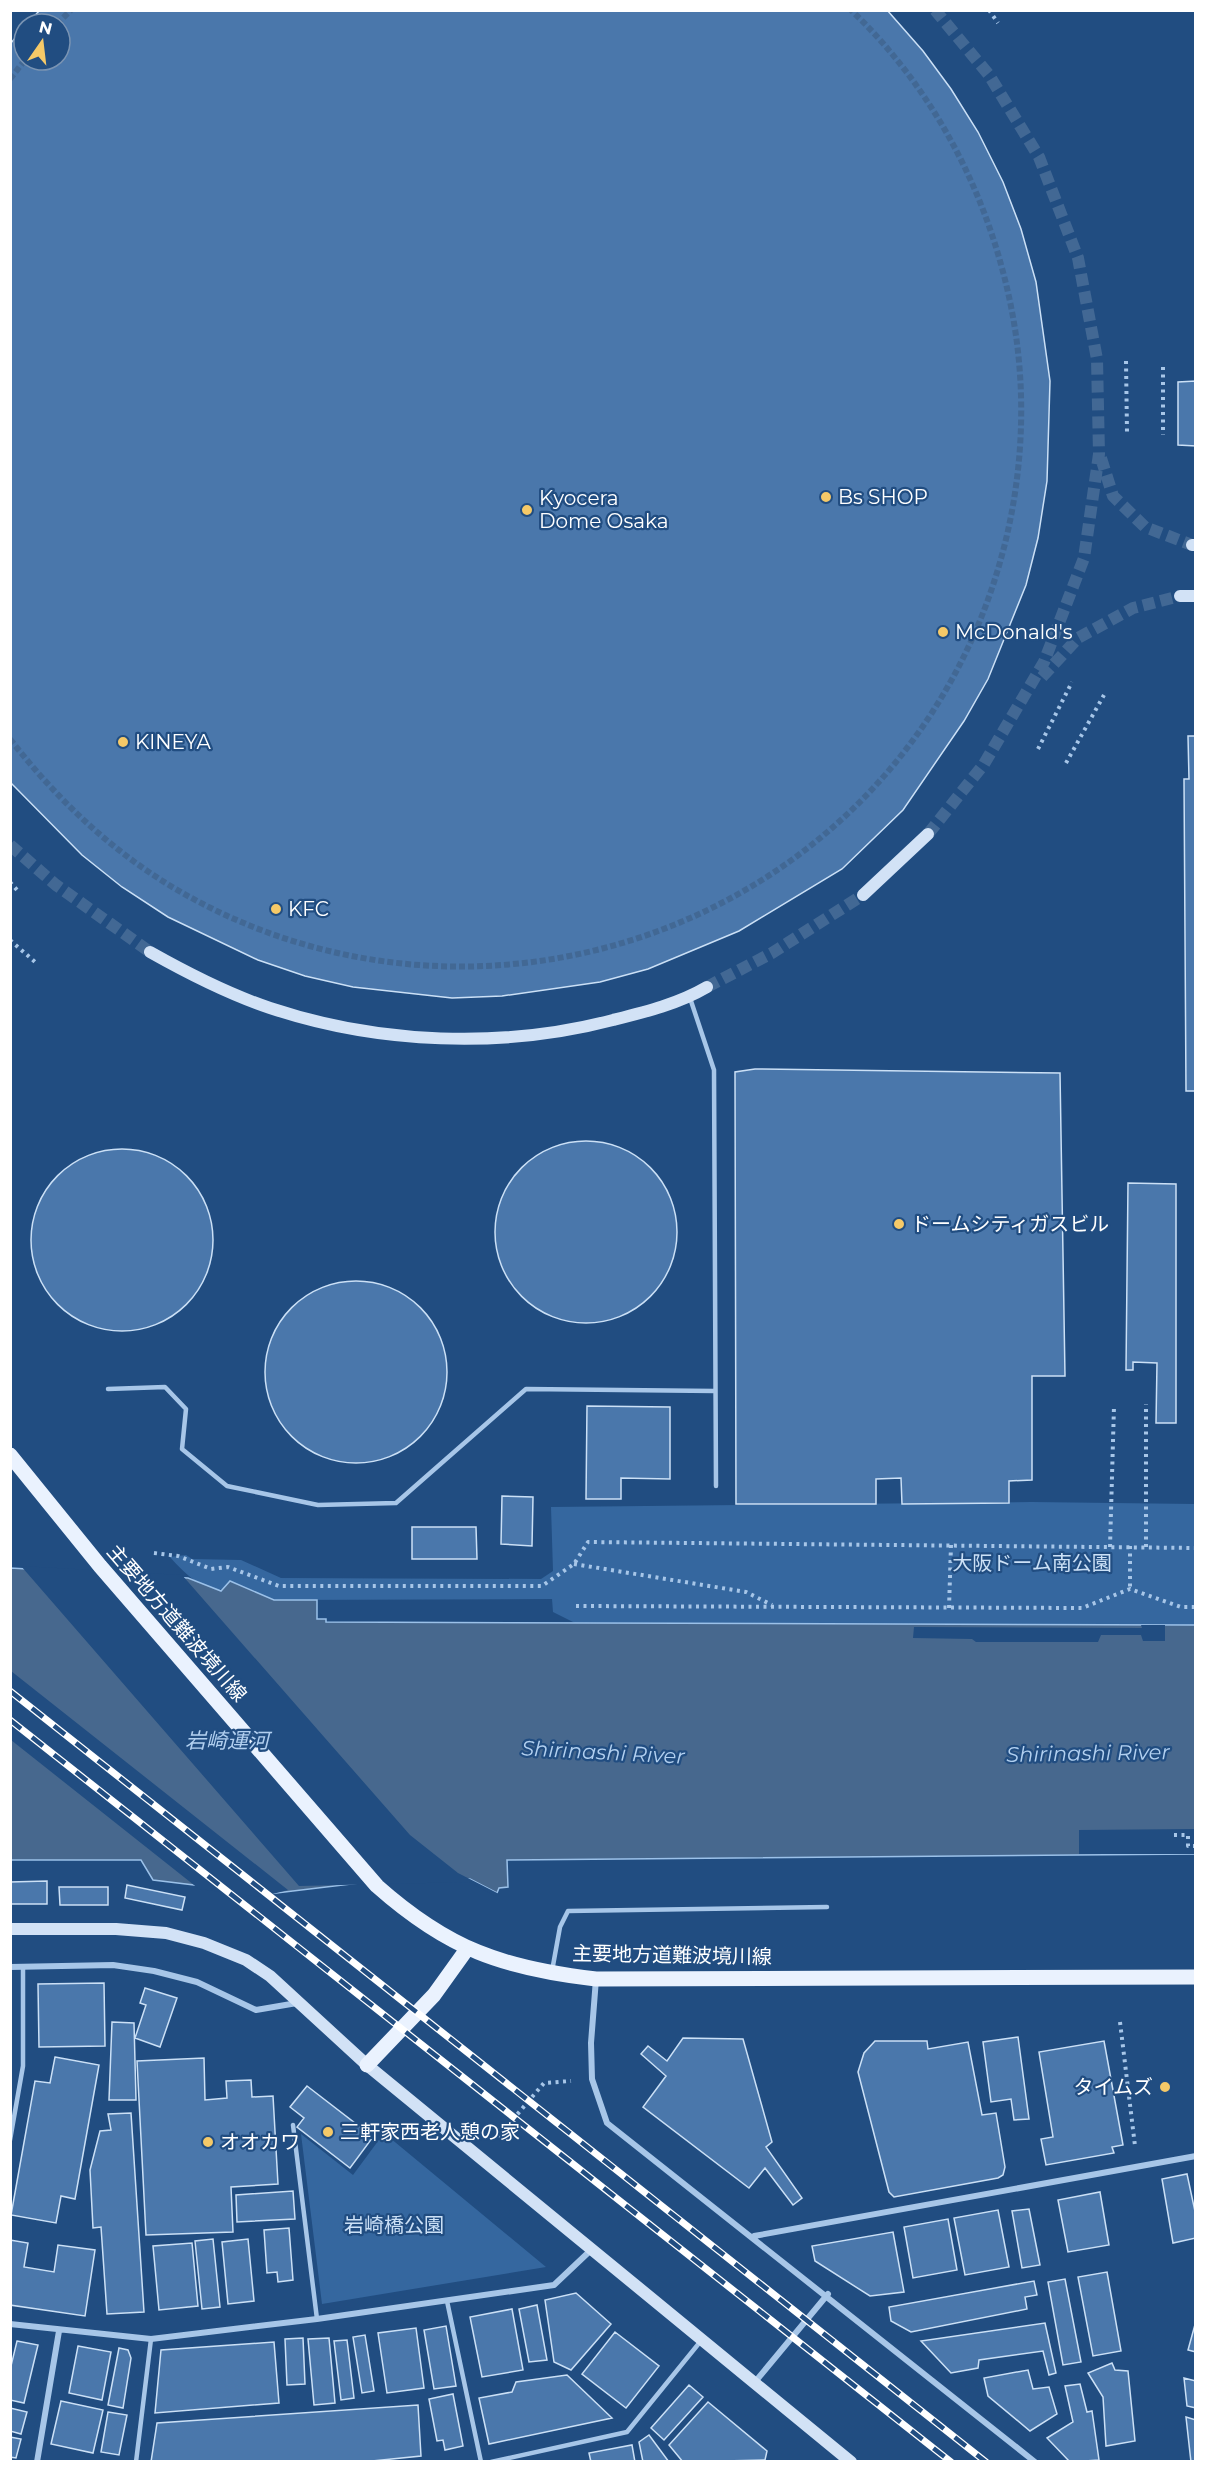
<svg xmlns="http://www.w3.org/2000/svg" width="1206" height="2472" font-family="Montserrat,'Noto Sans JP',sans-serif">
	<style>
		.green { fill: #35679f }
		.water { fill: #47688e; stroke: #9bc1e9; stroke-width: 1.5 }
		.pier { fill: #214d81 }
		.building { fill: #4a77ab; stroke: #cbe0f6; stroke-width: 1.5 }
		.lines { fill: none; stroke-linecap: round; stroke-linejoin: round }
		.street-tunnel { stroke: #426894; stroke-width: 6; stroke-dasharray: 6 3; stroke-linecap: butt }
		.secondary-tunnel { stroke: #426894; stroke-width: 12; stroke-dasharray: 12 6; stroke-linecap: butt }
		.path { stroke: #a7c6e8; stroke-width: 4; stroke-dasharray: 3 4.5; stroke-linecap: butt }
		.lane { stroke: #a7c6e8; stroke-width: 4.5 }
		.street { stroke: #a7c6e8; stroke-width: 6 }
		.secondary { stroke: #d2e2f6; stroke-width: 12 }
		.primary { stroke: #eaf2fe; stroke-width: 15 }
		.rail-casing { stroke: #fff; stroke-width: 7 }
		.rail { stroke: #214d81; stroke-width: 4.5; stroke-dasharray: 14; stroke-linecap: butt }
		.poi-dot { fill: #f5c968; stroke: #214d81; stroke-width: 2 }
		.labels { text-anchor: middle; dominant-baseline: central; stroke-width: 4.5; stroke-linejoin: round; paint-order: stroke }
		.poi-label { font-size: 20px; fill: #fff; stroke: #214d81; text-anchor: start }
		.park-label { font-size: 20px; fill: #cbe0f6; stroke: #214d81 }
		.street-label { font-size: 20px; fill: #fff; stroke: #214d81 }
		.water-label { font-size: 21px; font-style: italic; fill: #b2d0f0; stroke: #214d81 }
	</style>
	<rect width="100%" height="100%" fill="#214d81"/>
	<path class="green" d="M1031 1502 1195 1504V1625L575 1623 553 1612 552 1599 274 1600 230 1582C216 1606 181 1570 170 1557L186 1555 192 1559 241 1560 281 1578 541 1579 553 1571 551 1507Z
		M384 2133 546 2267 322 2304 301 2134 353 2175Z"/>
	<path class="water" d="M10 1568 188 1578 221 1591 230 1581 274 1600H317V1619H326V1622L1195 1625V1854L507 1860 508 1887 499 1888 497 1893 470 1879 376 1881 268 1894 153 1880 141 1860H11Z"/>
	<path class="pier" d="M21 1566 182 1575 410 1835 458 1873 499 1894 495 1896 469 1882 299 1886Z
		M1141 1625H1165V1641H1143L1141 1635H1101L1098 1642H976L972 1639 913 1638 914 1627 1142 1628Z
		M11 1671 288 1890 261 1897 199 1889 11 1740Z
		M1194 1829V1854H1079V1830Z"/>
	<path class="building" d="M40 10H887L923 51 951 89 978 132 1003 182 1021 229 1036 282 1050 381 1047 481 1038 538 1026 585 988 679 964 721 903 810 842 869 739 931 648 969 600 982 502 996 452 998 353 987 305 976 258 960 168 917 122 887 82 855 10 782V44L24 28V60H60V24H27Z
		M1196 381V446L1178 445V382Z
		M1188 736H1196V1091H1186L1184 779H1189Z
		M755 1069 1060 1073 1065 1376H1032V1480L1009 1481V1503L902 1504 901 1478 876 1479V1504H736L735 1072Z
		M495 1232a91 91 0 1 1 182 0a91 91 0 1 1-182 0Z
		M31 1240a91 91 0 1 1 182 0a91 91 0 1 1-182 0Z
		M1128 1183 1176 1184V1423H1156L1157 1363 1133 1362V1370H1126Z
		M265 1372a91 91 0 1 1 182 0a91 91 0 1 1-182 0Z
		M587 1406 670 1407V1479L621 1478V1499H586Z
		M502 1496 533 1497 532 1546 501 1544Z
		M412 1527H476L477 1559H412Z
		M47 1881V1904H10V1882Z
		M127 1885 185 1897 182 1910 125 1898Z
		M59 1887H108V1905H60Z
		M104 1983 105 2046 39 2047 38 1984Z
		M145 1988 177 1998 160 2047 135 2038 146 2005 140 2003Z
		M112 2022 134 2023 136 2100H109Z
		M1018 2037 1029 2119 1014 2120 1011 2099 991 2102 983 2042Z
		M683 2038 743 2039 772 2142 766 2147 802 2198 793 2205 765 2168 749 2188 643 2107 666 2076 641 2054 648 2046 667 2061Z
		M875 2041H927L928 2049 968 2042 982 2115 996 2113 1005 2167 1003 2175 998 2178 894 2197 889 2192 858 2072 864 2053Z
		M1104 2041 1123 2145 1112 2147 1114 2153 1046 2165 1041 2139 1053 2137 1039 2052Z
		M55 2057 99 2065 75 2199 61 2196 56 2223 11 2215 35 2081 50 2083Z
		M204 2058 205 2100 227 2098 226 2081 251 2080 252 2097 273 2096 278 2184 231 2187 233 2232 146 2235 137 2061Z
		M307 2086 373 2137 350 2168 297 2127 304 2118 290 2107Z
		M131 2113 144 2312 107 2314 101 2227 93 2228 90 2170 100 2131 111 2130 108 2114Z
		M1187 2174 1196 2216V2238L1173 2243 1162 2179Z
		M293 2191 295 2219 237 2222 236 2195Z
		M1100 2192 1109 2245 1068 2252 1058 2200Z
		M1029 2209 1040 2265 1022 2268 1012 2211Z
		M998 2210 1009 2267 965 2275 954 2218Z
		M948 2219 957 2270 913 2278 904 2227Z
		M289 2228 293 2280 278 2282 277 2272 267 2273 264 2230Z
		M893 2232 904 2292 870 2296 815 2261 812 2246Z
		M213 2239 220 2307 202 2309 195 2241Z
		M248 2239 254 2301 228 2304 222 2242Z
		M10 2240 28 2243 24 2267 54 2272 58 2245 95 2250 85 2316 10 2305Z
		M192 2243 198 2306 159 2310 153 2246Z
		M1107 2272 1121 2351 1093 2356 1078 2277Z
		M1065 2279 1081 2362 1063 2365 1048 2282Z
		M1034 2281 1037 2295 1025 2297 1027 2309 911 2332 891 2321 889 2307Z
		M576 2293 611 2324 571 2370 554 2362 545 2300Z
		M537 2305 547 2360 529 2362 519 2309Z
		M512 2309 523 2370 482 2377 470 2317Z
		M1196 2321V2352L1188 2350Z
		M1045 2323 1056 2373 1049 2375 1043 2351 979 2360 978 2368 951 2373 921 2341Z
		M446 2326 456 2386 434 2389 424 2330Z
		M416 2328 424 2388 387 2393 378 2333Z
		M615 2332 659 2366 626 2408 582 2374Z
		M365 2335 374 2391 362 2393 353 2337Z
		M303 2338 305 2384 287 2385 285 2339Z
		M329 2338 335 2403 314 2405 308 2339Z
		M347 2340 354 2398 341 2400 334 2341Z
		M17 2341 38 2345 24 2403 10 2400V2370Z
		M274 2342 279 2403 155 2413 161 2350Z
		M78 2346 111 2352 102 2400 69 2393Z
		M119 2348 128 2350 131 2358 123 2408 108 2405Z
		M1112 2363 1115 2370 1128 2371 1135 2441 1106 2446 1103 2397 1088 2373Z
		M1028 2370 1033 2389 1049 2387 1057 2414 1030 2431 988 2396 984 2378Z
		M567 2375 612 2418 489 2444 479 2398 512 2392 516 2382Z
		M1184 2378 1196 2381V2408L1187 2406Z
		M1080 2384 1087 2412 1092 2411 1099 2460 1070 2462 1047 2438 1073 2422 1065 2386Z
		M689 2385 703 2397 664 2440 651 2428Z
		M453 2394 463 2446 445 2450 443 2440 437 2441 429 2399Z
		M61 2401 103 2410 93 2453 51 2444Z
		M708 2402 767 2451 765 2460 683 2462 669 2445Z
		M418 2405 421 2456 362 2462H151L157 2423Z
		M10 2408 27 2412 21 2434 10 2431Z
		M108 2412 127 2415 119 2455 101 2452Z
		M1186 2417 1196 2420V2462H1191Z
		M649 2435 669 2462H643L639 2442Z
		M10 2437 21 2439 16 2458 10 2457Z
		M632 2445 635 2462H591L589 2453Z"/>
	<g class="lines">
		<path class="street-tunnel" d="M57 24 71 10
			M10 79 25 60
			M10 739C56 798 110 850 174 888 468 1062 853 936 981 618 1019 523 1031 418 1013 317 992 201 937 92 851 10"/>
		<path class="secondary-tunnel" d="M1101 458 1113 496 1145 527 1192 545
			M1042 677 1078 638 1133 608 1180 596
			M928 834 984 764 1044 662 1084 558 1099 454 1097 359 1078 258 1039 157 989 75 935 10
			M10 845 56 885 150 952
			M707 987 772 953 863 895"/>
		<path class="path" d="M989 10 998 23
			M1126 361 1127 432
			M1163 367V435
			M1038 749 1072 682
			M1066 763 1104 695
			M10 882 17 890
			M10 940 35 962
			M1130 1546V1589
			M1110 1547 1114 1406
			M1146 1547V1404
			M154 1553 178 1556 211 1569 228 1567 279 1586H542L574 1564 588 1542 1196 1548
			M574 1564 746 1592 772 1605
			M576 1606 1082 1608 1130 1589 1181 1607H1196
			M949 1608 951 1545
			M1174 1835H1188V1846H1196
			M1120 2022 1135 2146
			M498 2137 544 2083 571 2081"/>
		<path class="lane" d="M690 998 714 1070 716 1486
			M108 1389 165 1387 186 1409 182 1449 227 1486 318 1505 396 1503 526 1389 715 1391
			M552 1971 560 1927 568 1911 827 1907
			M293 2125 317 2319
			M10 2140 23 2066V1967
			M447 2301 481 2462
			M136 2462 151 2339
			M491 2462 627 2432 700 2342"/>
		<path class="street" d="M10 1967 113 1965 154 1971 197 1982 256 2010 297 2003
			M596 1979 591 2043 592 2079 607 2123 1035 2462
			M754 2236 1196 2156
			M10 2324 151 2339 317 2319 554 2285 591 2250
			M755 2382 828 2294
			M37 2462 59 2331"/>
		<path class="secondary" d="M1192 545H1196
			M1180 596H1196
			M863 895 928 834
			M150 952C189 974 228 994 270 1008 378 1044 503 1049 613 1020 645 1012 678 1004 707 987
			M10 1929H116L166 1933 204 1943 246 1960 270 1976 367 2065 851 2462"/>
		<path class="primary" d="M10 1455 100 1566 377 1886C448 1949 502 1968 596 1979L1196 1977
			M367 2065 434 1995 467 1949"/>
		<g class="rail-casing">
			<path id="rail" d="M10 1691 986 2462
				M10 1720 951 2462"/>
		</g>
		<use href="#rail" class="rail"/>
	</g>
	<g class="poi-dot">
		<circle cx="826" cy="497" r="6"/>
		<circle cx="527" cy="510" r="6"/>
		<circle cx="943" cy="632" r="6"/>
		<circle cx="123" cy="742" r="6"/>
		<circle cx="276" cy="909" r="6"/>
		<circle cx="899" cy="1224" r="6"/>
		<circle cx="1165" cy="2087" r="6"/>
		<circle cx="328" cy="2132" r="6"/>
		<circle cx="208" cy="2142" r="6"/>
	</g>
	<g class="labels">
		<g class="poi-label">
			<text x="838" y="497">Bs SHOP</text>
			<text x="539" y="498">Kyocera<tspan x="539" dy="23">Dome Osaka</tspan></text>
			<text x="955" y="632">McDonald's</text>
			<text x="135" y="742">KINEYA</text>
			<text x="288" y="909">KFC</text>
			<text x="911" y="1224">ドームシティガスビル</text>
			<text x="1153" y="2087" text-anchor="end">タイムズ</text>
			<text x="340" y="2132">三軒家西老人憩の家</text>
			<text x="220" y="2142">オオカワ</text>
		</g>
		<g class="park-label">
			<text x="1032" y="1563">大阪ドーム南公園</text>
			<text x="394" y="2225">岩崎橋公園</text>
		</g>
		<g class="street-label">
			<text transform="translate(177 1623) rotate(49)">主要地方道難波境川線</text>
			<text transform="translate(672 1955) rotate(1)">主要地方道難波境川線</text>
		</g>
		<g class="water-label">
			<text x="227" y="1740">岩崎運河</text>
			<text transform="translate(603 1752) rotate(3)">Shirinashi River</text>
			<text transform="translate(1088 1753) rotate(-1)">Shirinashi River</text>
		</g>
	</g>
	<rect width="1206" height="2472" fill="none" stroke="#ffffff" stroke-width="24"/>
	<g transform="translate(42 42) rotate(14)"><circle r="28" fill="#214d81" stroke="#7a94b3" stroke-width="1.5"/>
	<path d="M0-4.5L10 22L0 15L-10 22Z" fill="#f5c968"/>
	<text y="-9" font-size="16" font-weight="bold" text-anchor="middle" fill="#ffffff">N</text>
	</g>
</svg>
